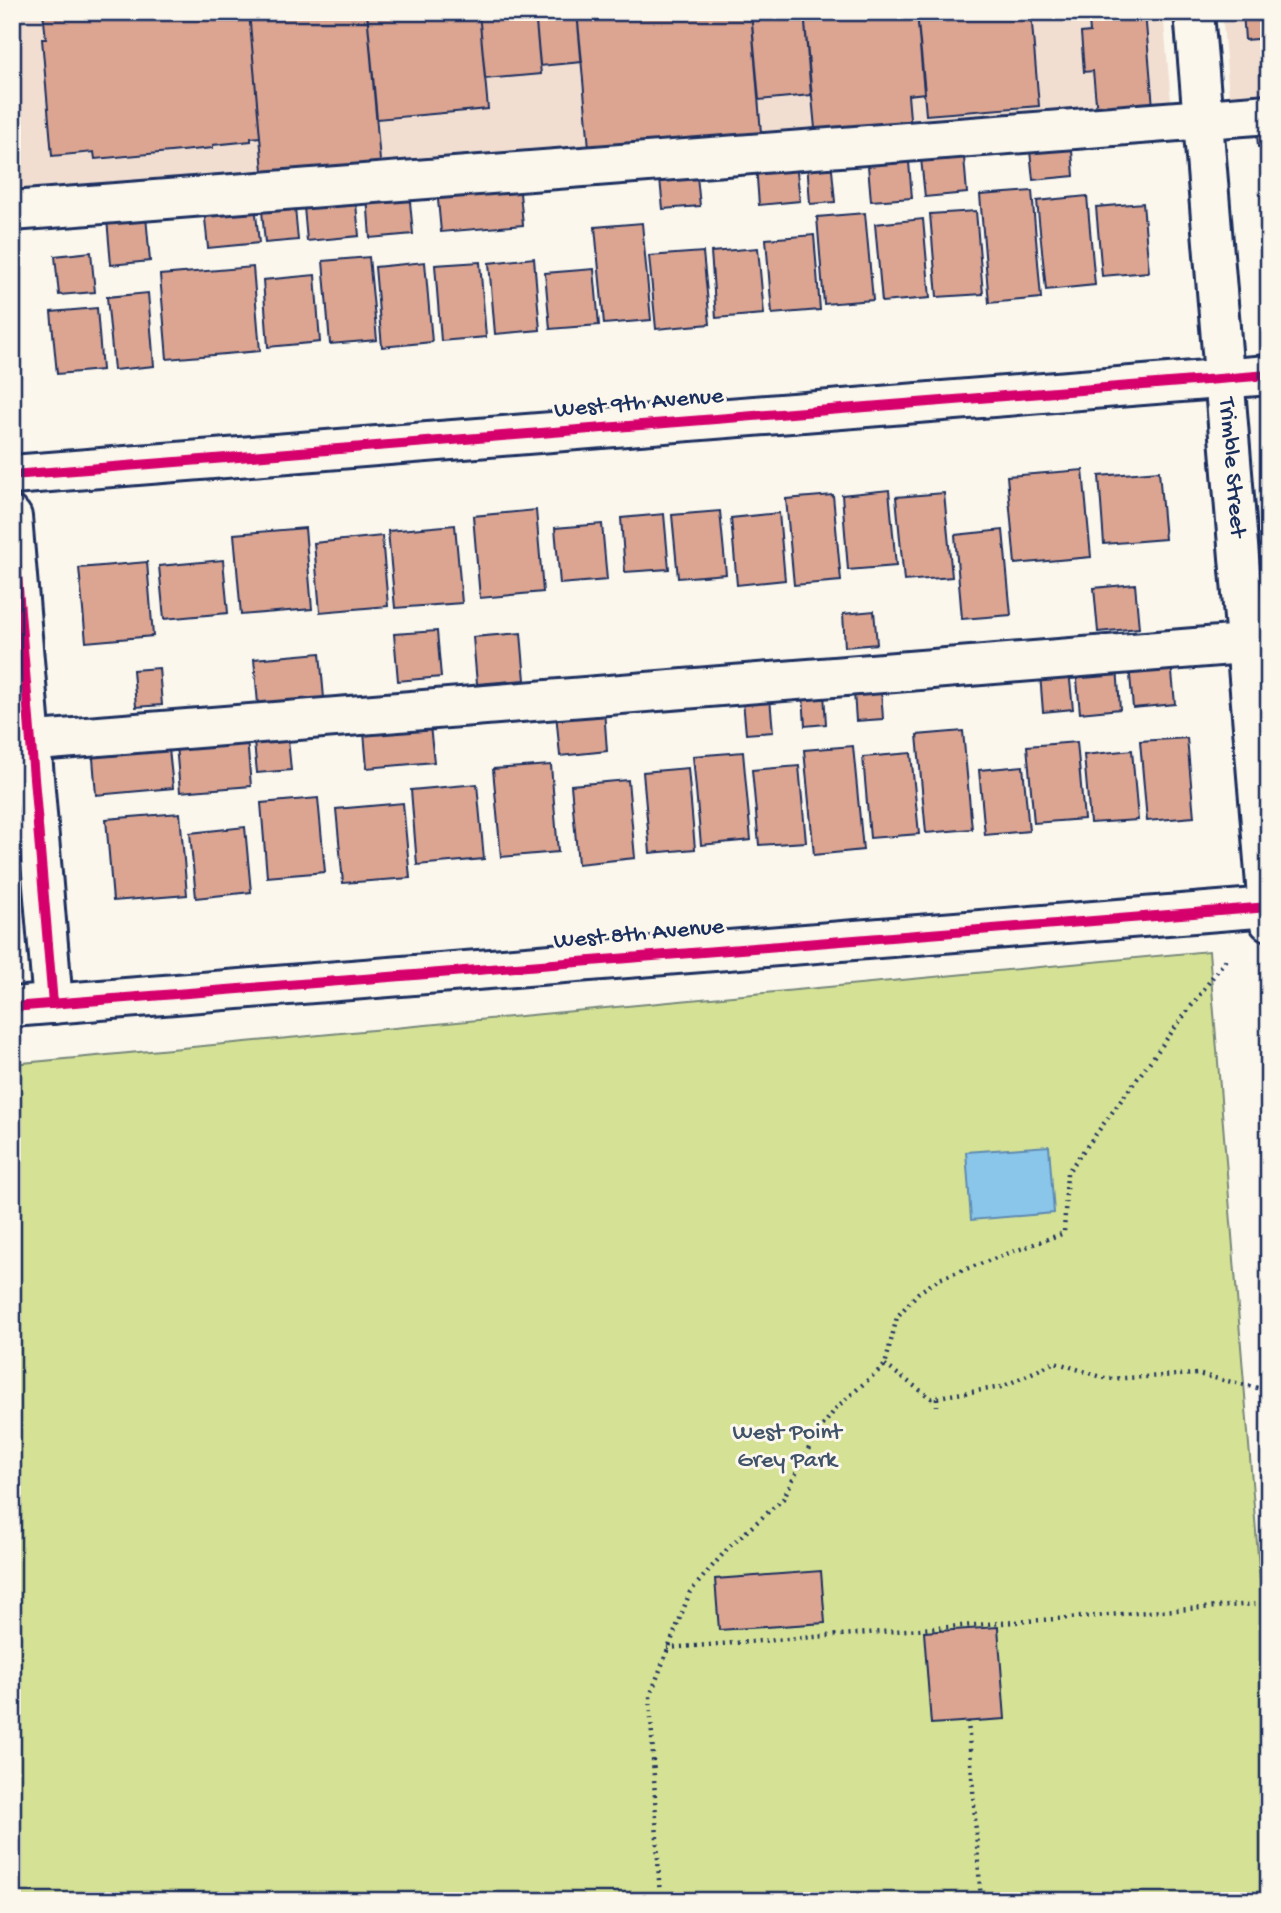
<svg xmlns="http://www.w3.org/2000/svg" width="1281" height="1913" font-family="'Gochi Hand',sans-serif">
	<style>
		.built { fill: #f1ded1 }
		.green { fill: #d5e295; stroke: #78887a; stroke-width: 2 }
		.water { fill: #8ac6ea; stroke: #5e8ab2; stroke-width: 2 }
		.building { fill: #dba591; stroke: #1b2f5e; stroke-width: 2 }
		.lines { fill: none; stroke-linecap: round; stroke-linejoin: round }
		.minor-casing { stroke: #1b2f5e; stroke-width: 44 }
		.path { stroke: #1b2f5e; stroke-width: 4.5; stroke-dasharray: 2 5; stroke-linecap: butt }
		.minor { stroke: #fbf7ec; stroke-width: 38 }
		.cycleway-casing { stroke: #fbf7ec; stroke-width: 15 }
		.cycleway { stroke: #d6006c; stroke-width: 10 }
		.labels { text-anchor: middle; dominant-baseline: central; stroke-width: 6; stroke-linejoin: round; paint-order: stroke }
		.street-label { font-size: 24px; fill: #1b2f5e; stroke: #fbf7ec }
		.park-label { font-size: 24px; fill: #405369; stroke: #fbf7ec }
	</style>
	<rect width="100%" height="100%" fill="#fbf7ec"/>
	<filter id="ink" filterUnits="userSpaceOnUse"><feTurbulence type="fractalNoise" baseFrequency=".0143" numOctaves="2"/><feDisplacementMap in="SourceGraphic" scale="14" xChannelSelector="R" yChannelSelector="G"/><feConvolveMatrix kernelMatrix="1 2 1 2 8 2 1 2 1" color-interpolation-filters="sRGB"/></filter>
	<g filter="url(#ink)">
		<path class="built" d="M12 12H1163L1171 101 13 192Z
			M1222 12H1269V93L1229 96Z"/>
		<path class="green" d="M1209 951 1269 1692V1895L1193 1901H12V1064Z"/>
		<path class="water" d="M1049 1146 1054 1213 971 1220 966 1152Z"/>
		<path class="building" d="M43 12H249L260 137 251 138V141L213 145V148L95 159 94 152 52 156 42 39H46Z
			M249 12H367L381 172 264 182Z
			M367 12H479L488 109 377 119Z
			M479 12H535L541 74 485 79Z
			M535 12H577L582 62 540 66Z
			M577 12H751L761 133 589 148Z
			M751 12H804L811 95 759 100Z
			M804 12H917L925 93 908 95 911 130 816 139Z
			M917 12H1031L1039 106 926 115Z
			M1088 12H1145L1153 107 1097 113 1093 71 1084 72 1081 33 1090 32Z
			M1243 12H1269V38L1245 40Z
			M1269 121V146L1258 147 1256 122Z
			M1071 138 1074 176 1033 180 1029 141Z
			M963 145 967 193 925 197 920 149Z
			M908 150 912 198 871 201 867 154Z
			M831 159 835 202 810 204 807 161Z
			M796 162 800 201 759 205 756 165Z
			M696 166 700 206 663 209 659 169Z
			M519 182 523 225 441 232 437 189Z
			M409 191 413 234 370 238 367 195Z
			M1032 191 1041 298 989 303 980 195Z
			M355 192 359 236 307 241 303 196Z
			M1087 196 1095 285 1046 290 1037 201Z
			M294 197 298 240 265 243 261 200Z
			M1143 203 1149 272 1102 276 1096 207Z
			M255 204 259 243 208 248 204 209Z
			M976 211 983 294 937 297 930 214Z
			M865 213 873 300 824 304 817 217Z
			M146 216 150 261 111 265 107 219Z
			M923 219 930 298 882 302 875 224Z
			M642 223 651 320 604 324 595 227Z
			M814 235 820 310 772 314 766 239Z
			M758 248 764 314 716 318 711 252Z
			M91 252 95 292 59 295 55 256Z
			M703 252 710 324 656 329 649 256Z
			M369 257 377 340 330 344 323 261Z
			M534 258 540 330 495 334 489 263Z
			M425 262 432 342 382 347 375 267Z
			M480 262 486 337 441 341 435 265Z
			M253 267 260 351 167 359 160 275Z
			M594 269 599 325 550 329 545 273Z
			M315 275 320 342 268 347 263 280Z
			M148 293 154 366 114 370 107 297Z
			M97 308 102 370 57 374 51 312Z
			M1083 470 1091 557 1015 564 1007 476Z
			M1159 471 1165 539 1104 544 1099 476Z
			M889 490 896 566 848 570 842 495Z
			M944 493 952 577 904 581 896 497Z
			M833 495 841 581 794 585 786 499Z
			M536 510 543 592 480 598 473 516Z
			M720 511 726 574 678 578 672 515Z
			M779 513 785 580 737 585 731 518Z
			M664 514 669 569 625 572 621 518Z
			M602 524 607 580 560 584 555 528Z
			M455 525 462 603 395 608 388 531Z
			M305 528 312 609 241 615 234 534Z
			M1003 530 1011 615 962 619 955 535Z
			M382 536 388 606 320 612 314 543Z
			M223 560 228 613 164 619 159 566Z
			M147 562 153 636 86 642 79 568Z
			M1135 584 1139 628 1098 632 1094 588Z
			M874 611 877 644 845 647 843 614Z
			M437 631 441 677 398 681 394 634Z
			M521 633 525 680 477 684 473 637Z
			M320 653 324 698 258 704 254 659Z
			M1171 662 1175 704 1133 708 1129 665Z
			M1117 666 1120 709 1080 713 1076 669Z
			M159 668 162 705 136 707 133 670Z
			M1069 671 1073 709 1043 712 1040 674Z
			M881 689 883 719 856 721 854 692Z
			M824 693 826 724 805 726 803 695Z
			M770 698 773 732 746 734 743 701Z
			M604 709 607 751 560 756 556 713Z
			M430 726 434 762 367 768 364 732Z
			M963 731 972 829 926 833 917 735Z
			M1187 738 1194 817 1147 821 1140 741Z
			M168 739 173 788 96 795 92 746Z
			M247 739 251 786 180 792 176 745Z
			M288 739 291 770 257 773 254 742Z
			M1077 742 1084 819 1034 823 1027 746Z
			M853 746 863 850 814 855 804 750Z
			M1132 750 1138 820 1090 823 1084 755Z
			M743 752 751 840 701 845 693 756Z
			M911 753 919 834 870 838 863 757Z
			M551 765 558 852 501 857 493 769Z
			M799 766 806 842 759 845 752 770Z
			M1023 766 1029 831 985 835 979 770Z
			M688 768 695 849 650 853 643 772Z
			M628 780 635 858 578 864 571 785Z
			M477 784 484 859 417 865 411 790Z
			M318 798 325 872 267 877 261 803Z
			M403 803 410 878 343 883 336 809Z
			M180 813 187 895 113 901 106 819Z
			M245 827 251 892 196 898 190 833Z
			M821 1571 825 1623 719 1630 715 1579Z
			M998 1627 1005 1719 931 1724 924 1632Z"/>
		<g class="lines">
			<g class="minor-casing">
				<g id="minor">
					<path id="s1" d="M1194 12 1269 921"/>
					<path d="M12 211 1269 114"/>
					<path d="M12 475 1269 375"/>
					<path d="M12 517 53 1004"/>
					<path d="M12 743 1269 642"/>
					<path d="M12 1007 1269 907"/>
				</g>
			</g>
			<path class="path" d="M885 1365 931 1398 1002 1387 1055 1362 1108 1379 1197 1374 1262 1389
				M937 1398V1406
				M667 1648 1269 1603
				M968 1721 981 1901
				M660 1901 650 1696 690 1592 729 1547 783 1499 815 1436 837 1407 885 1365 897 1317 918 1293 939 1279 1064 1233 1067 1173 1227 958"/>
			<use href="#minor" class="minor"/>
			<g class="cycleway-casing">
				<path id="cycleway" d="M12 475 1269 375
					M12 517 53 1004
					M12 1007 1269 907"/>
			</g>
			<use href="#cycleway" class="cycleway"/>
		</g>
	</g>
	<g class="labels">
		<g class="street-label">
			<text transform="translate(639 404) rotate(-5)">West 9th Avenue</text>
			<text stroke="none"><textPath href="#s1" startOffset="457">Trimble Street</textPath></text>
			<text transform="translate(639 935) rotate(-5)">West 8th Avenue</text>
		</g>
		<g class="park-label">
			<text x="787" y="1433">West Point<tspan x="787" dy="28">Grey Park</tspan></text>
		</g>
	</g>
	<rect width="1281" height="1913" fill="none" stroke="#fbf7ec" stroke-width="42"/>
	<rect x="21" y="21" width="1239" height="1871" fill="none" stroke="#1b2f5e" stroke-width="2.5" filter="url(#ink)"/>
</svg>
